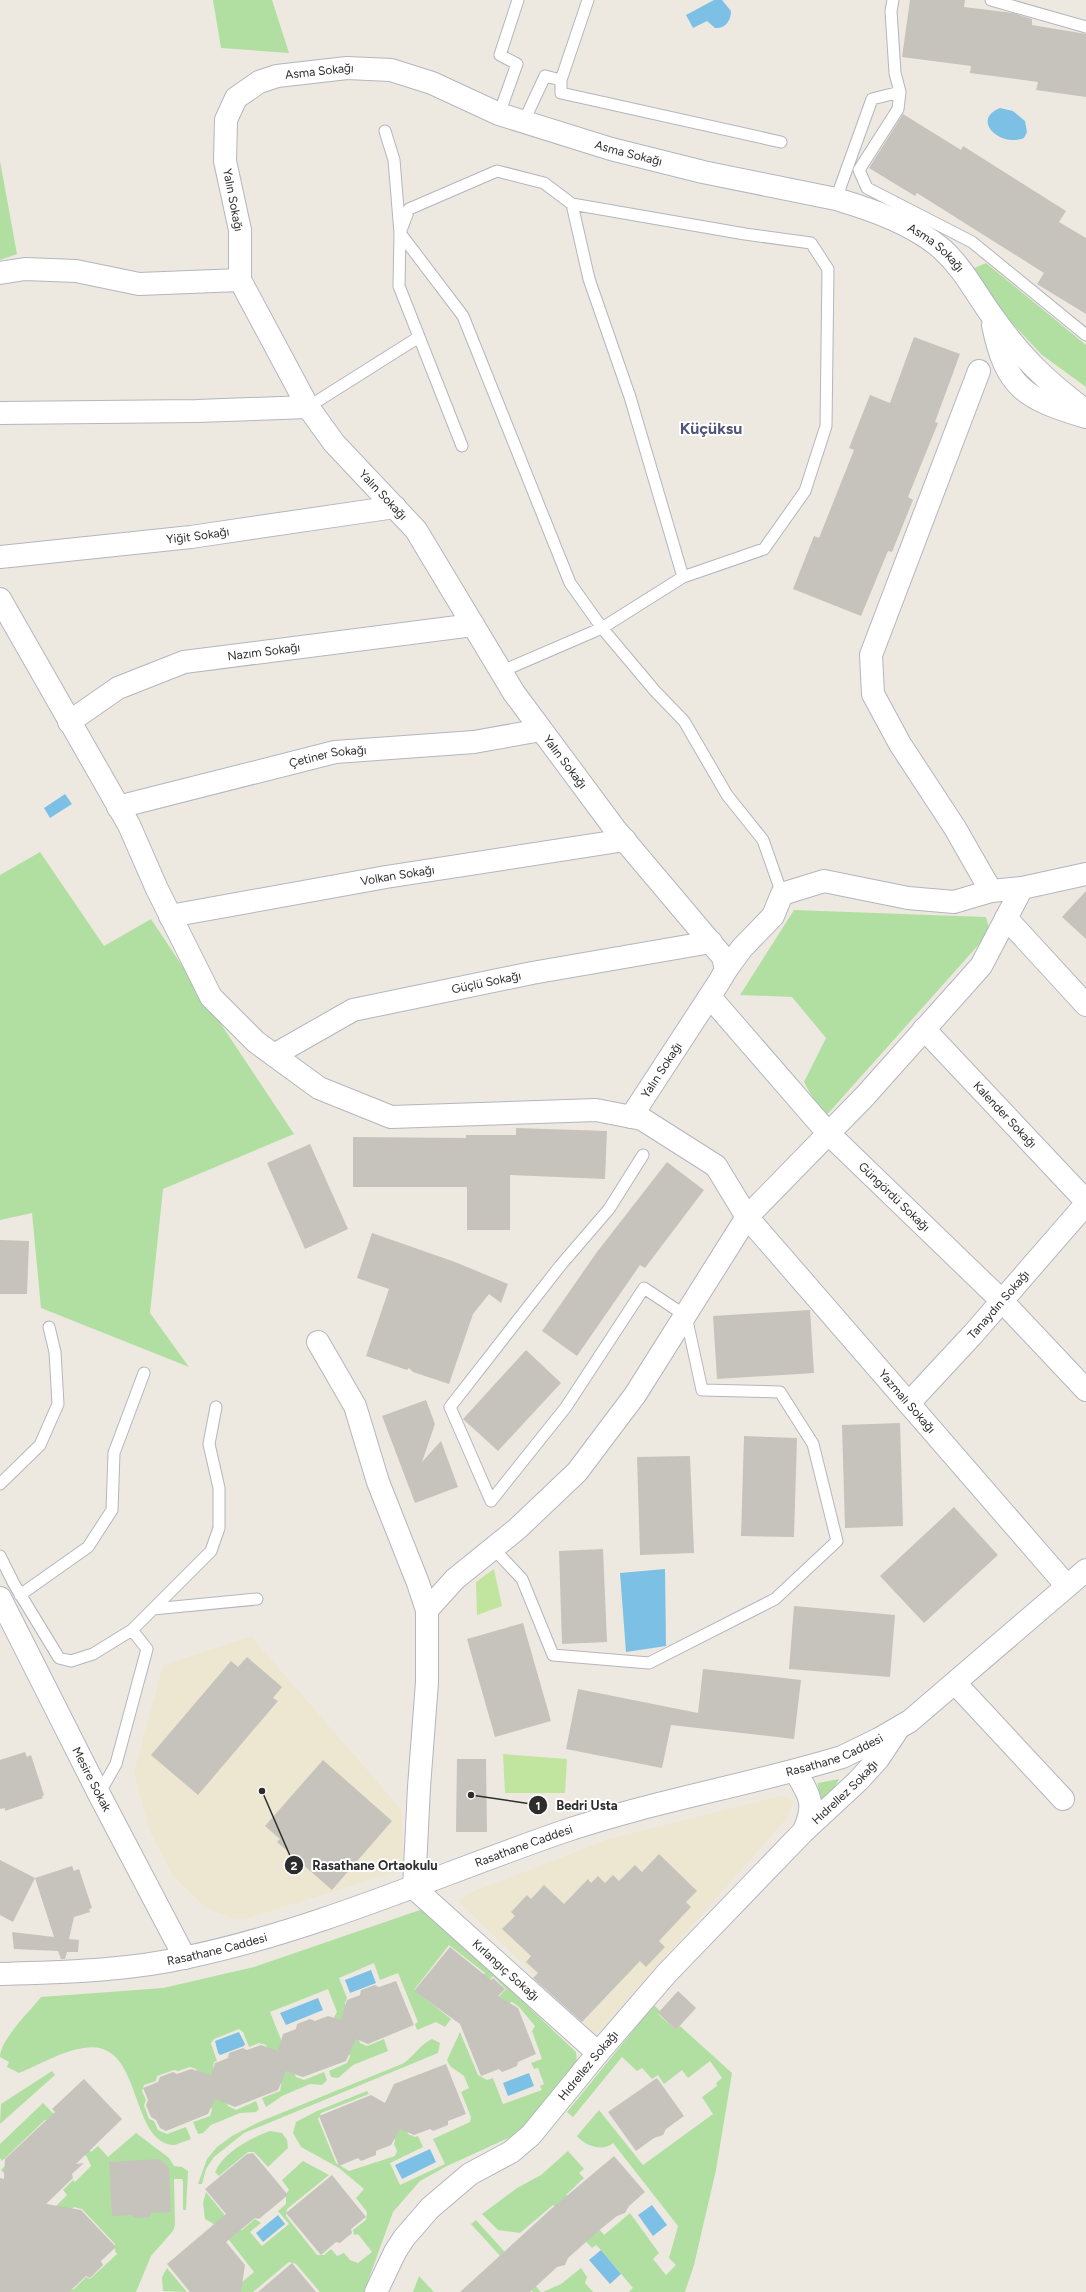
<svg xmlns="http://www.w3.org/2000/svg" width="1086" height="2292" font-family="Figtree,sans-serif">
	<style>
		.education { fill: #ede7d2 }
		.green { fill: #b1dfa2 }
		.pitch { fill: #c1e59f }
		.water { fill: #7dc0e6 }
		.building { fill: #c6c3bc }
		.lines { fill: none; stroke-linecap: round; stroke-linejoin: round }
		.service-casing { stroke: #b4b5bf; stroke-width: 13 }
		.minor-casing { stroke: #b4b5bf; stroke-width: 24 }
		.tertiary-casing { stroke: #b4b5bf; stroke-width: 24 }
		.service { stroke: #fff; stroke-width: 11 }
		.minor { stroke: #fff; stroke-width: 22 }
		.tertiary { stroke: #fff; stroke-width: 22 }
		.labels { text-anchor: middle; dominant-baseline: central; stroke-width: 4; stroke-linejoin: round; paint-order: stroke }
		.street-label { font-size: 12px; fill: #2d2d2d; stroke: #fff }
		.district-label { font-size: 16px; font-weight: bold; fill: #50547b; stroke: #fff }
		.leader { fill: none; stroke: #2d2d2d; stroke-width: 1.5 }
		.callout-dot { fill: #2d2d2d; stroke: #fff; stroke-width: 1.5 }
		.mark-label { font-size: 12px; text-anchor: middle; font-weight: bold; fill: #fff }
		.callout-label { font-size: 13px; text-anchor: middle; font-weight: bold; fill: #2d2d2d; stroke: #fff; stroke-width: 4; stroke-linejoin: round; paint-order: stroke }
	</style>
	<rect width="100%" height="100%" fill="#ede9e1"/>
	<path class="education" d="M251 1636 402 1810 403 1870 245 1919H234L206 1908 173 1876 149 1830 134 1772 163 1665Z
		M780 1796 788 1797 794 1801 787 1818 596 2035 458 1901 467 1894 609 1839Z"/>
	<path class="green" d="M213 0H272L289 53 221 48Z
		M0 161 17 254 0 260Z
		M986 263 1086 345V387L1042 355 996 306 974 268Z
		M40 852 104 946 151 919 294 1134 163 1189 150 1313 189 1367 41 1308 32 1213 0 1220V875Z
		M794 910 986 917 990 932 824 1118 804 1082 826 1038 792 997 740 995Z
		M839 1779 834 1789 819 1804 818 1783Z
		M420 1910 439 1922 576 2052 577 2062 536 2113 513 2136 447 2166 420 2181 393 2212 364 2292H320L296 2264 289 2262 253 2292H230L254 2272 219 2227 205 2219 203 2203 206 2192 237 2230H242L255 2219 261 2223 250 2232 262 2246 289 2224 278 2211 286 2204V2194L289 2190 282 2180 303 2161 329 2175 287 2209 286 2216 317 2255H324L331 2249 337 2256 344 2253 350 2260 358 2263 372 2252 358 2234 354 2235 353 2230 366 2220 367 2212 356 2198 364 2189 339 2168 301 2147 293 2133 296 2122 317 2111 367 2091 369 2094 321 2113 318 2119 336 2163 349 2171 395 2156 397 2151 394 2144 395 2140 388 2122 401 2117 408 2134 415 2137 418 2136 423 2147 390 2163 400 2185 445 2164 433 2139 470 2122 471 2117 461 2092 469 2088 464 2076 450 2066 447 2060 460 2032 478 2075 487 2080 493 2078 503 2104 542 2090 540 2086 544 2084 538 2068 534 2069 531 2063 542 2059 532 2031 535 2026 519 2007 512 2002 487 2013 485 2011 506 1989 493 1976 472 1998 469 1994 485 1973 449 1945 414 1990 451 2019 445 2027 436 2022 417 2030 415 2024 418 2022 398 1973 380 1980 374 1963 339 1978 347 1998 345 2003 360 2043 367 2046 384 2039 388 2051 353 2065 338 2078 331 2077 329 2071 347 2063 350 2056 334 2017 337 2012 328 1989 270 2012 296 2077 304 2080 324 2072 327 2080 322 2085 310 2084 282 2096 266 2107 262 2098 280 2091C285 2074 272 2061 266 2045L259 2043 249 2047 243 2032 239 2029 214 2039 211 2043 217 2061 214 2062 213 2067 228 2106 236 2110 256 2101 259 2109 256 2112 240 2113 211 2125 203 2133 198 2134 193 2122 210 2116 212 2110 196 2069 190 2067 178 2071 174 2070 157 2076 156 2081 144 2085 142 2091 146 2100 144 2105 149 2119 154 2121 158 2130 167 2134 186 2127 191 2139 175 2145C128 2145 144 2037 84 2048 62 2051 39 2065 19 2073L7 2067 9 2062 0 2057C0 2040 30 2011 41 1997L163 1988 254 1967Z
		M654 2005 660 2011 658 2014 676 2030 680 2026 732 2073 716 2170 694 2265 685 2292H629L633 2288 601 2250 596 2245 592 2248 553 2205 520 2233 498 2230 482 2214 517 2188 541 2175 568 2151 584 2169 579 2173 584 2178 566 2195 582 2213 585 2212 604 2235 630 2213 659 2253 653 2259 666 2275 676 2265 669 2258 678 2226 613 2143C603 2152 585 2146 577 2136L599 2110 643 2165 713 2114 702 2097 717 2086 716 2083 722 2078 710 2061 688 2078 682 2070 664 2084 658 2075 652 2079 642 2068 637 2071 622 2057 573 2117 567 2112Z
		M432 2039 440 2043 438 2053 244 2133 214 2157 206 2169 202 2184H198L207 2159 217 2147 232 2136 259 2122 402 2064C414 2057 419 2045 432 2039Z
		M52 2071 55 2075 0 2124 1 2104Z
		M43 2103 91 2152 98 2146 108 2157 136 2133 169 2158 174 2166 182 2167 188 2171 186 2210H183V2182L182 2179H174L175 2225 173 2231 151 2256 136 2292H58L74 2289 86 2277 90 2279 117 2254 115 2251V2244L82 2209 74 2207 33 2246 48 2221 1 2170 5 2166 53 2209 67 2195 63 2190 73 2180 75 2182 91 2166 87 2157 52 2121 45 2120 2 2161 0 2158V2144Z
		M270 2131 282 2133 287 2140 288 2148 268 2167 254 2152H248L219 2176 215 2172C224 2152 250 2138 270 2131Z
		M476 2220 541 2292H533L471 2224Z
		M167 2268 187 2292 163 2291 162 2277Z
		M581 2268 587 2277 585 2283 593 2292H543L561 2284Z
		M419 2276 434 2292H413Z"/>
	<path class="pitch" d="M494 1569 502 1606 477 1615 476 1582Z
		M503 1754 567 1759 565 1793H505Z"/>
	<path class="water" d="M714 0H722L731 11C731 21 725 29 715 28L707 21 693 28 686 15Z
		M1000 108 1013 111 1025 121 1027 132 1024 138C1001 148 970 120 1000 108Z
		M65 794 72 804 50 818 44 808Z
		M665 1569 666 1646 626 1652 620 1573Z
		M371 1970 376 1983 350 1993 345 1980Z
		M318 1998 323 2010 286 2025 280 2013Z
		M239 2032 245 2044 244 2046 220 2055 218 2053 215 2041Z
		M529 2073 534 2086 508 2096 503 2083Z
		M430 2149 436 2162 402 2179 395 2165Z
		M652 2205 667 2225 653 2236 638 2215Z
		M278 2215 285 2224 263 2242 256 2233Z
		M601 2250 621 2274 610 2284 589 2260Z"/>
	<path class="building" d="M910 0H965L964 7 1013 13 1032 19V25L1086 34V97L1036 90 1038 82 970 73 971 66 902 57Z
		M903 114 961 150 963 146 1066 211 1059 222 1086 238V314L1037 284 1044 273 917 193 915 196 869 168Z
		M914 337 960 354 935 422 938 423 908 497 913 500 892 552 888 551 861 616 793 589 814 536 819 538 854 450 849 448 870 395 890 403Z
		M1086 891V939L1062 917Z
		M516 1128 607 1131 605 1179 510 1175V1230H467V1187H353V1137L466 1138V1135H516Z
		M310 1144 348 1229 305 1249 267 1163Z
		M667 1162 704 1190 645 1268 640 1265 577 1356 542 1331 597 1252Z
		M372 1233 455 1262 508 1284 501 1303 489 1294 473 1314 449 1384 413 1372 409 1368 407 1370 366 1356 389 1289 357 1278Z
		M0 1240 29 1241 27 1294H0Z
		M810 1310 814 1373 717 1379 713 1316Z
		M526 1350 561 1383 498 1451 463 1419Z
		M426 1400 435 1424 422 1462 441 1441 458 1487 415 1503 382 1416Z
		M900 1423 903 1526 845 1528 842 1425Z
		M744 1436 797 1438 794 1537 741 1536Z
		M690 1456 694 1553 640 1555 637 1457Z
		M954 1507 998 1555 924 1623 880 1576Z
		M603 1549 607 1642 562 1644 559 1551Z
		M794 1606 895 1615 890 1677 789 1669Z
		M523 1623 551 1721 495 1737 467 1639Z
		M247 1657 282 1687 273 1698 278 1701 198 1795 151 1755 231 1661 238 1667Z
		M703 1669 801 1680 794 1739 671 1725 662 1768 566 1749 578 1689 698 1713Z
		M25 1752 27 1757 31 1755 44 1795 42 1796 43 1798 5 1811V1808L0 1809V1760Z
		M457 1759H486L487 1832H456Z
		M323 1760 392 1821 332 1890 277 1842 280 1839 265 1826Z
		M659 1854 697 1891 686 1902 691 1907 659 1941 665 1947 646 1967 640 1961 582 2022 533 1978 538 1973 526 1962 531 1956 502 1929 515 1916 511 1912 527 1895 531 1899 544 1885 564 1904 588 1879 591 1883 598 1876 605 1883 613 1875 619 1881 635 1865 642 1872Z
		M0 1860 35 1878 72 1866 74 1871 79 1869 92 1908 89 1909 90 1912 74 1917 69 1939 79 1940 78 1952H67L65 1959H61L58 1951 14 1949 12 1932 54 1937 35 1878 13 1922 0 1915Z
		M450 1947 491 1980 493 1978 505 1989 498 1996 518 2008 536 2054 518 2062 517 2066 510 2069 502 2072 499 2069 481 2076 460 2024 414 1991Z
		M396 1981 414 2025 368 2044 356 2039 346 2061 303 2077 286 2071 278 2090 235 2107 215 2099 208 2114 166 2131 160 2128 156 2120 151 2117 146 2105 148 2100 143 2088 158 2082 160 2077 173 2072 177 2074 191 2069 211 2075 215 2063 228 2058 229 2053 243 2048 247 2050 261 2045 278 2051 283 2034 296 2029 297 2024 310 2019 315 2021 328 2016 341 2020 347 2000 360 1995 361 1990 375 1985 379 1987Z
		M678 1991 696 2008 676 2030 658 2013Z
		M446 2064 466 2114 448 2121V2125L433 2131 430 2129 414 2135 400 2129 391 2145 376 2151V2155L361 2161 358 2158 339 2166 319 2116 371 2095 385 2103 394 2084Z
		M657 2078 684 2116 666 2129 663 2135 654 2138 636 2151 608 2112Z
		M84 2079 122 2119 76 2164 84 2163 72 2174 73 2178 46 2204 81 2210 116 2247 101 2261 103 2265 90 2278 86 2276 69 2292H0V2178L4 2179 5 2159 55 2112 52 2109Z
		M253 2153 288 2195 259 2219 255 2218 226 2242 245 2265 241 2292H190L167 2264 226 2214 205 2189 247 2154Z
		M614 2156 645 2192 629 2206 625 2213 617 2216 602 2228 568 2258 565 2265 557 2267 530 2292H460L550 2210Z
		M160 2159 169 2168 171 2212 151 2213 150 2217 134 2218 132 2215 112 2216 109 2162Z
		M332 2175 366 2217 351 2229 352 2233 340 2243 336 2242 321 2255 286 2213Z
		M292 2263 316 2292H258Z"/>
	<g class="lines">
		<g class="service-casing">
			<path id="service" d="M893 0 891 11 895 73 900 92 898 109 859 170 867 188 972 242 1086 335
				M991 0 1086 27
				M561 80V93L781 142
				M499 114 517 64 500 55 518 0
				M524 121 545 76 561 80 588 0
				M385 131 394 160 400 233 463 316 570 583 602 628 655 691 684 721 727 795 763 840 782 894
				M836 199 872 99 900 92
				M572 204 589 279 630 397 683 577
				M308 407 419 337
				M462 446 399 286 400 233 409 209 497 171 544 183 572 204 745 234 811 243 828 269 826 426 805 491 764 549 683 577 602 628 500 672
				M0 1484 40 1445 58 1404 55 1352 49 1327
				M493 1548 522 1579 553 1655 649 1663 775 1599 837 1541 813 1444 780 1392 702 1390 686 1316 644 1288 566 1407 491 1501 450 1407 560 1266 609 1209 643 1155
				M0 1556 14 1584 59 1658 71 1661 93 1654 132 1630 147 1649 116 1764 99 1794
				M20 1595 88 1547 112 1510 114 1453 144 1373
				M153 1609 257 1599
				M132 1630 211 1551 219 1528V1488L209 1444 216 1407"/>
		</g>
		<g class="minor-casing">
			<g id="minor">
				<path d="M0 273 25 269 76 271 139 284 240 280"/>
				<path d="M993 325C1006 389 1026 399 1086 417"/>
				<path d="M979 371 871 655 873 694 900 744 955 828 991 891"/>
				<path d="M0 413 197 411 308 407"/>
				<path id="s1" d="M0 557 191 537 395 507"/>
				<path d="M0 599 129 825 157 889 211 997 256 1042 319 1088 391 1117 596 1110 642 1119 716 1166 747 1217 865 1096 981 966 1022 888 991 891 954 902 908 898 824 881 782 894 773 916 742 948 726 970"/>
				<path id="s2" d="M69 722 118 688 184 662 473 625"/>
				<path id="s3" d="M118 807 335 752 474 742 541 730"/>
				<path d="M1022 888 1086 874"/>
				<path id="s4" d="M170 916 386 877 625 840"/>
				<path d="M1006 918 1086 1005"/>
				<path id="s5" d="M710 997 828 1133 1002 1301 1086 1390"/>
				<path id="s6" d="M924 1029 1086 1201"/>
				<path id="s7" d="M274 1055 353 1010 532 973 711 942"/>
				<path id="s8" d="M631 1117 719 982 726 970 723 957 615 829 514 693 416 530 334 443 308 407 240 280V230L225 161 226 120 236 98 259 82 277 76 347 68 391 70 432 83 499 114 611 149 703 172 836 199C873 210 913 224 942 249 964 269 976 294 993 317 1022 358 1046 381 1086 411"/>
				<path id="s9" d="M318 1342 355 1406 378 1482 418 1583 427 1610V1682L419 1787 414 1888 598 2053"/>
				<path id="s10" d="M909 1403 974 1333 1086 1204"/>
				<path id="s11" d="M0 1598 99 1794 185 1958"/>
				<path id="s12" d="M427 1610 455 1579 517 1529 577 1472 635 1395 747 1217 1067 1586"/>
				<path d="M955 1683 1063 1799"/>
			</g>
		</g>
		<g class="tertiary-casing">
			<g id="tertiary">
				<path d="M795 1771C810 1796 816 1803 804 1831"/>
				<path id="s13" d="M0 1974C62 1972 127 1971 188 1957 316 1930 438 1875 562 1832 653 1801 750 1785 842 1757L879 1739 910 1721 1086 1570"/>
				<path id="s14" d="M376 2292 395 2252 404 2238 430 2208 470 2174 511 2152 531 2135 598 2053 667 1973 803 1832 858 1781 878 1759 896 1732"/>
			</g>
		</g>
		<use href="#service" class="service"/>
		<use href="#minor" class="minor"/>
		<use href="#tertiary" class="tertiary"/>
	</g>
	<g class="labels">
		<g class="street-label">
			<text stroke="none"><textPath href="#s8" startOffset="1299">Asma Sokağı</textPath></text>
			<text stroke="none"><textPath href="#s8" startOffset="1623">Asma Sokağı</textPath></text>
			<text transform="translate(233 200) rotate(79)">Yalın Sokağı</text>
			<text stroke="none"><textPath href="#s8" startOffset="1948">Asma Sokağı</textPath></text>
			<text transform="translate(383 495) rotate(47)">Yalın Sokağı</text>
			<text stroke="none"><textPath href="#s1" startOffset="199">Yiğit Sokağı</textPath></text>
			<text stroke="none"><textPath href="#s2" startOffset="211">Nazım Sokağı</textPath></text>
			<text stroke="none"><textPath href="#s3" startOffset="216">Çetiner Sokağı</textPath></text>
			<text transform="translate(565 762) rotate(53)">Yalın Sokağı</text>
			<text stroke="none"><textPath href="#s4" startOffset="231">Volkan Sokağı</textPath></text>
			<text stroke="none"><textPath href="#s7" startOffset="227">Güçlü Sokağı</textPath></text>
			<text stroke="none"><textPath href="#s8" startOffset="56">Yalın Sokağı</textPath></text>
			<text stroke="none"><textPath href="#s6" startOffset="118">Kalender Sokağı</textPath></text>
			<text stroke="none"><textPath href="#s5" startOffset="272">Güngördü Sokağı</textPath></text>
			<text stroke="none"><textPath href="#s10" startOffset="133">Tanaydın Sokağı</textPath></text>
			<text stroke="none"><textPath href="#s12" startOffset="755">Yazmalı Sokağı</textPath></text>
			<text stroke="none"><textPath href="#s13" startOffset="867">Rasathane Caddesi</textPath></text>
			<text stroke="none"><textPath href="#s11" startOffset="203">Mesire Sokak</textPath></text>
			<text stroke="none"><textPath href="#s14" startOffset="691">Hıdrellez Sokağı</textPath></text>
			<text stroke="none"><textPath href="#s13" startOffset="543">Rasathane Caddesi</textPath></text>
			<text stroke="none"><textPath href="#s13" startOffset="219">Rasathane Caddesi</textPath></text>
			<text stroke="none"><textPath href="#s9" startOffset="692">Kırlangıç Sokağı</textPath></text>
			<text stroke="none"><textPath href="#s14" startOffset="316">Hıdrellez Sokağı</textPath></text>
		</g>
		<g class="district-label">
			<text x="711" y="428">Küçüksu</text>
		</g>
	</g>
	<path class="leader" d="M471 1795L538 1805M262 1791L294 1865"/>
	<g class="callout-dot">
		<circle cx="471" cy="1795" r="4"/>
		<circle cx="262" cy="1791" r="4"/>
		<circle cx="538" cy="1805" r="10"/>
		<circle cx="294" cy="1865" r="10"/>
	</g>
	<g class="mark-label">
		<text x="538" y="1810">1</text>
		<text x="294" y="1870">2</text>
	</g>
	<g class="callout-label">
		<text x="587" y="1810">Bedri Usta</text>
		<text x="375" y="1870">Rasathane Ortaokulu</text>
	</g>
</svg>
